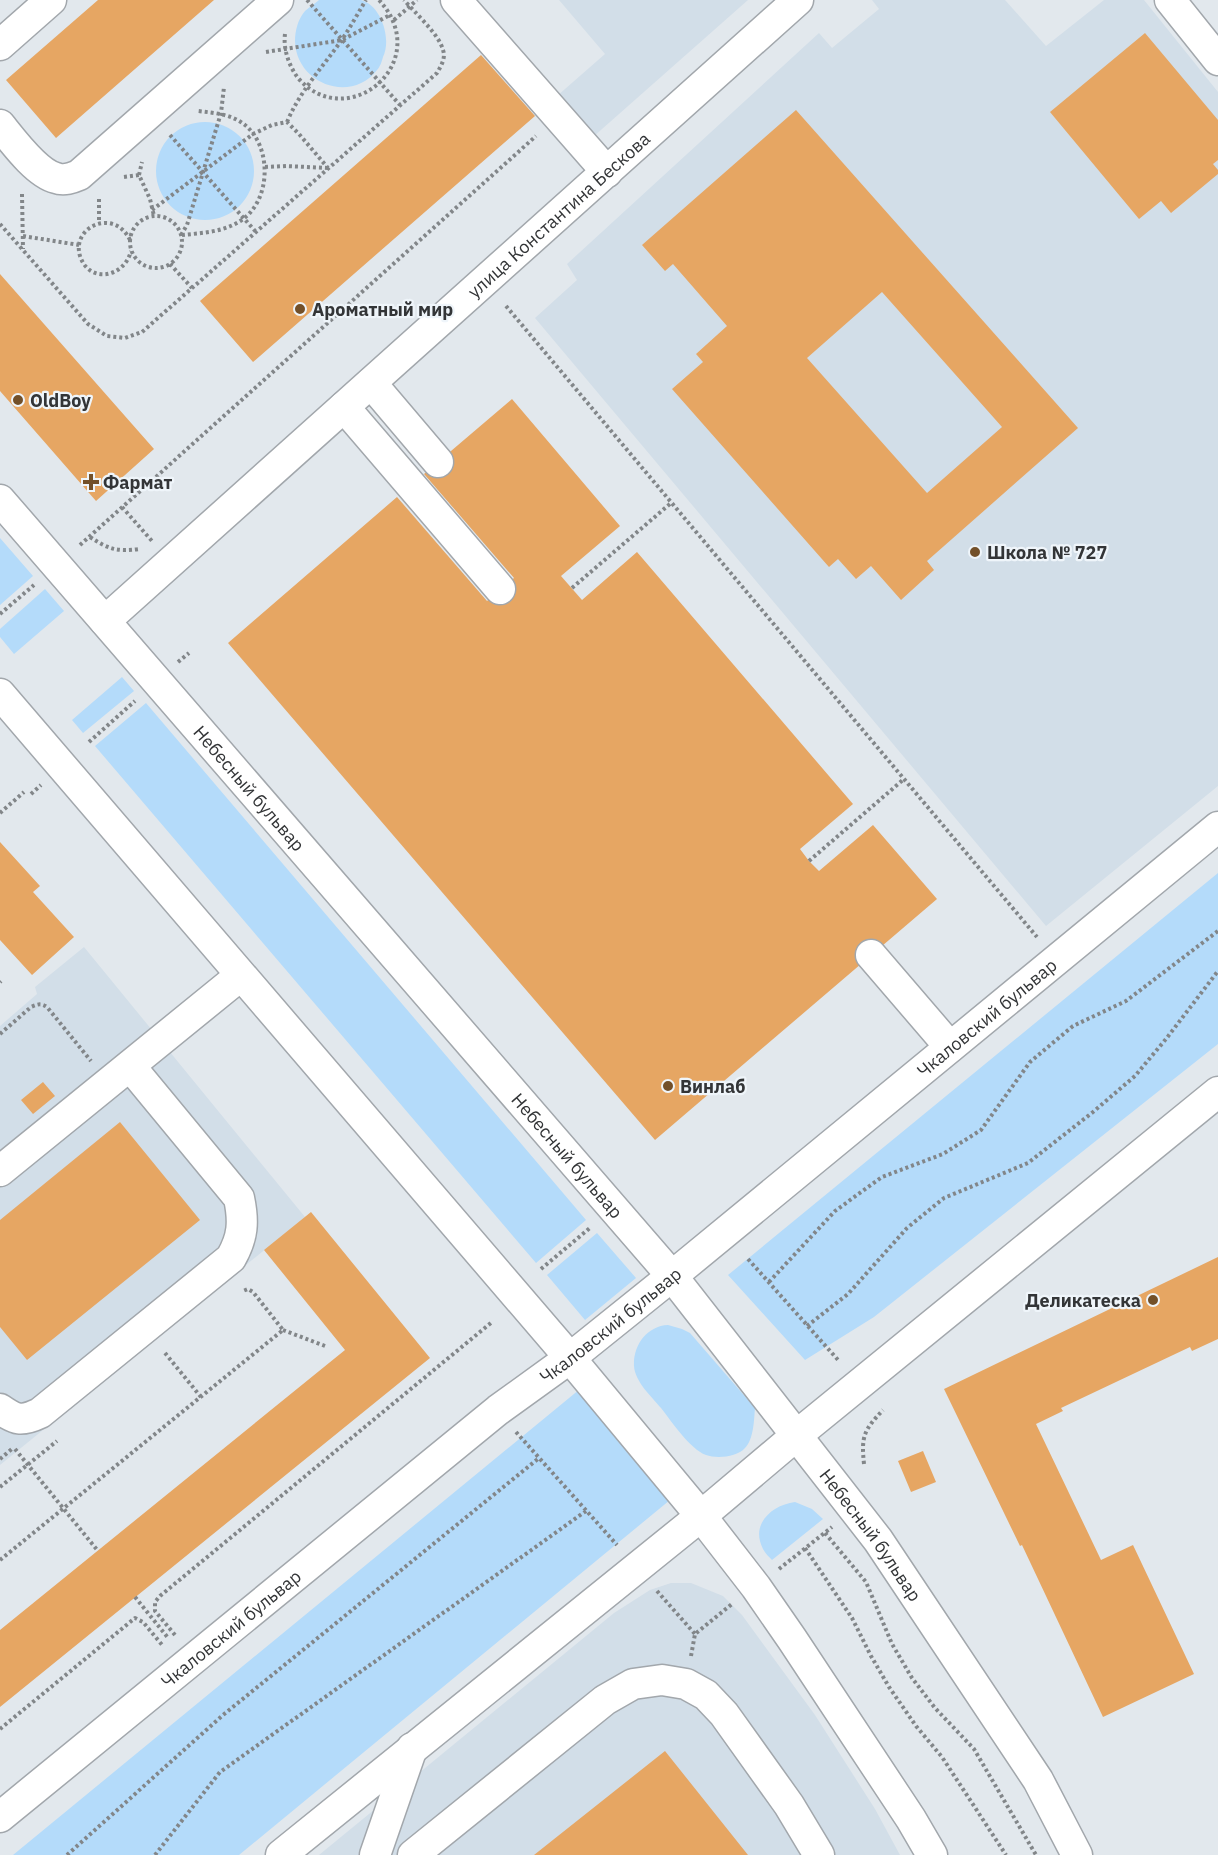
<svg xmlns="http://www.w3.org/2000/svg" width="1218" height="1855" font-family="'IBM Plex Sans',sans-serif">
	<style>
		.built { fill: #d2dee8 }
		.green { fill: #b4dbfa }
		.building { fill: #e6a663; fill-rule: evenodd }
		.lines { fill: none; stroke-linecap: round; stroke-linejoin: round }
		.minor-casing { stroke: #a2a7ac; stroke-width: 33 }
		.path { stroke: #828689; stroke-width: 4; stroke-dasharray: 3 3; stroke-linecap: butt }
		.minor { stroke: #fff; stroke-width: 30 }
		.poi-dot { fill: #735029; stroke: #eff5fa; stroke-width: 2 }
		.labels { text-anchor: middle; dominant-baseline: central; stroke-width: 4.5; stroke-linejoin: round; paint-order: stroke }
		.street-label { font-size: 18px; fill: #333537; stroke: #eff5fa }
		.poi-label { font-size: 18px; font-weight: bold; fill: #333537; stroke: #eff5fa; text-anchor: start }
	</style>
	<rect width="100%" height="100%" fill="#e2e8ed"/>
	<path class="built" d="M559 0H748L593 137 557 96 605 54Z
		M872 0H1005L1046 46 1104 0H1144L1218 92V786L1046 926 535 318 577 280 567 264 819 33 832 48 879 9Z
		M84 947 305 1217 0 1465V1026L37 994 35 987Z
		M671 1583H691L723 1596 742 1615 815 1715 875 1809 900 1855H319L614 1613 650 1590Z"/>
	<path class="green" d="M319 0C331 0 350 0 361 0 381 5 392 39 383 57 382 61 380 67 377 70 351 104 296 84 295 41 295 31 298 19 305 11 309 7 315 4 319 0Z
		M156 171a49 49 0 1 1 98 0a49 49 0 1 1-98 0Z
		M0 538 33 576 0 605Z
		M45 589 64 611 14 654 0 637V629Z
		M122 677 134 691 83 733 72 720Z
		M146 703 586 1220 536 1263 95 746Z
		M1218 873V1044L874 1317 805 1360 728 1275Z
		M597 1233 636 1278 585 1320 547 1275Z
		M668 1325 682 1329 690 1333 755 1408C754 1419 754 1439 745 1448 737 1457 717 1459 706 1455 690 1449 672 1422 661 1408 652 1397 635 1382 634 1366 633 1345 647 1326 668 1325Z
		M580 1389 670 1500 239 1855H13Z
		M795 1502 812 1509 823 1519 772 1560C769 1557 765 1553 763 1549 750 1524 772 1505 795 1502Z"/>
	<path class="building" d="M98 0H214L56 138 6 80Z
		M1145 33 1218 120V160L1213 164 1218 170V174L1171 213 1161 201 1139 219 1050 112Z
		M481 55 535 116 253 362 200 301Z
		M796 110 1078 428 927 561 934 570 901 600 871 566 856 579 838 559 829 567 672 389 703 362 696 354 727 326 673 264 665 271 642 245ZM882 292 1002 427 927 493 807 358Z
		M0 274 154 449 96 501 0 391Z
		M512 399 620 526 561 576 582 600 637 552 853 804 800 849 809 861 819 871 873 825 937 899 655 1140 228 643 397 497 487 601 514 578 424 474Z
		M0 842 40 886 33 892 74 937 32 975 0 940Z
		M43 1082 55 1096 33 1114 21 1100Z
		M120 1122 200 1220 27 1360 0 1327V1220Z
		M311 1212 430 1358 0 1707V1630L345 1350 264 1250Z
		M1218 1257V1339L1192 1351 1190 1347 1061 1408 1063 1411 1036 1424 1101 1560 1133 1545 1194 1674 1103 1717 1022 1545 1020 1546 944 1389Z
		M923 1451 936 1482 911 1492 898 1461Z
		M665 1751 748 1855H534Z"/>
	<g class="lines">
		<g class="minor-casing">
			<g id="minor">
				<path d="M456 0 607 172"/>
				<path d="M1170 0 1218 60"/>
				<path d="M0 45 51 0"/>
				<path d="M0 125C13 141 36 173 56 178 64 181 72 178 79 175L278 0"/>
				<path d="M371 383 438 462"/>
				<path d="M344 407 500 589"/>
				<path id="s1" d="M0 500 672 1276 878 1540 1038 1780 1077 1855"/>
				<path id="s2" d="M105 621 798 0"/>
				<path d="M0 694 570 1358 701 1516 756 1587 792 1639 911 1819 932 1855"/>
				<path d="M871 955 950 1047"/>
				<path d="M0 1171 240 976"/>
				<path d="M0 1409C16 1420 21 1422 40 1413L231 1258C243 1237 244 1222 239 1198L130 1066"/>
				<path id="s3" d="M0 1817 498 1410 570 1358 672 1276 1218 827"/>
				<path d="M281 1855 701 1516 797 1435 1218 1092"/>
				<path d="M375 1855 412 1748"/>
				<path d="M413 1855 605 1700 633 1684 662 1680 686 1684 706 1695 724 1714 789 1805 819 1855"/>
			</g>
		</g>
		<path class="path" d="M307 0 400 105
			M394 20 417 0
			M285 34C283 49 289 66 298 78 347 135 436 62 379 0
			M266 52 342 40 390 15
			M287 122C300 91 322 68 341 41 350 28 358 13 366 0
			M170 135 256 232
			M265 167 286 166 328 168
			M139 175 142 162
			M124 177 139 175 150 199 154 216
			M22 194 23 249
			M99 199V223
			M152 210 253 134 272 125 287 122 299 134 328 168
			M130 242a26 26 0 1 1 52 0a26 26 0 1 1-52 0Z
			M0 224 88 324 107 336 125 338 142 332 437 73C441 66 446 58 443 50 439 34 415 13 404 0
			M181 235 187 225 221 113 224 87
			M182 235C202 233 226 232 243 219 271 199 272 147 245 125 231 114 215 113 198 111
			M23 236 79 245
			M130 240C114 207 71 227 80 256 89 284 124 278 131 251
			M170 264 192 288
			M506 306 1037 937
			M122 507 152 541
			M90 537C108 549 117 552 139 549
			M80 545 536 136
			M572 588 671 503
			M0 614 34 585
			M178 662 189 653
			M89 742 135 701
			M31 794 41 785
			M0 813 24 792
			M809 861 904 779
			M0 982 1 981
			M0 1034 31 1007C38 1004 41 1003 47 1007L91 1061
			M748 1259 839 1361
			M541 1269 591 1227
			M769 1282 835 1211 882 1177 943 1154 981 1130 1030 1062 1073 1026 1126 1001 1218 931
			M807 1326 848 1294 907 1228 944 1198 1028 1163 1093 1112 1135 1076 1166 1039 1218 971
			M283 1330 325 1346
			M165 1353 201 1397
			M516 1432 617 1545
			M15 1449 98 1551
			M0 1459 13 1448
			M864 1464C861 1436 864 1430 883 1410
			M0 1487 57 1441
			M825 1533 866 1582 892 1644 912 1678 935 1708 974 1749 1036 1855
			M805 1548 852 1618 871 1656 889 1687 916 1726 942 1757 1006 1855
			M0 1560 283 1330 253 1292 248 1289 243 1291
			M779 1569 832 1527
			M657 1591 695 1634
			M135 1597 169 1639
			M175 1635 155 1611V1602L160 1596 492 1322
			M691 1656 695 1634 732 1604
			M0 1729 135 1618 143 1622 163 1646
			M67 1855 223 1715 539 1458
			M155 1855 220 1772 586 1511"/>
		<use href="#minor" class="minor"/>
	</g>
	<g class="poi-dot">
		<circle cx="300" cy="309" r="6"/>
		<circle cx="18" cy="400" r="6"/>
		<path d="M88 473h6v6h6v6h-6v6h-6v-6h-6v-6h6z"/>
		<circle cx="975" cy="552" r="6"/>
		<circle cx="668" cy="1086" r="6"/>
		<circle cx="1153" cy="1300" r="6"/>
	</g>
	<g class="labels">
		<g class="street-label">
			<text stroke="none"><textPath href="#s2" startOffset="609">улица Константина Бескова</textPath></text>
			<text stroke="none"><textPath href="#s1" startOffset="381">Небесный бульвар</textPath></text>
			<text stroke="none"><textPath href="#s3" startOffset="1270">Чкаловский бульвар</textPath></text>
			<text stroke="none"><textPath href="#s1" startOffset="867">Небесный бульвар</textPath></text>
			<text stroke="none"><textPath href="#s3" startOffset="784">Чкаловский бульвар</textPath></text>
			<text stroke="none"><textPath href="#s1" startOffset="1353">Небесный бульвар</textPath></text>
			<text stroke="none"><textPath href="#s3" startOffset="298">Чкаловский бульвар</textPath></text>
		</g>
		<g class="poi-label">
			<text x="312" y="309">Ароматный мир</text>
			<text x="30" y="400">OldBoy</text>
			<text x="103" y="482">Фармат</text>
			<text x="987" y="552">Школа № 727</text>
			<text x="680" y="1086">Винлаб</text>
			<text x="1141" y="1300" text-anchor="end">Деликатеска</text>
		</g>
	</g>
</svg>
